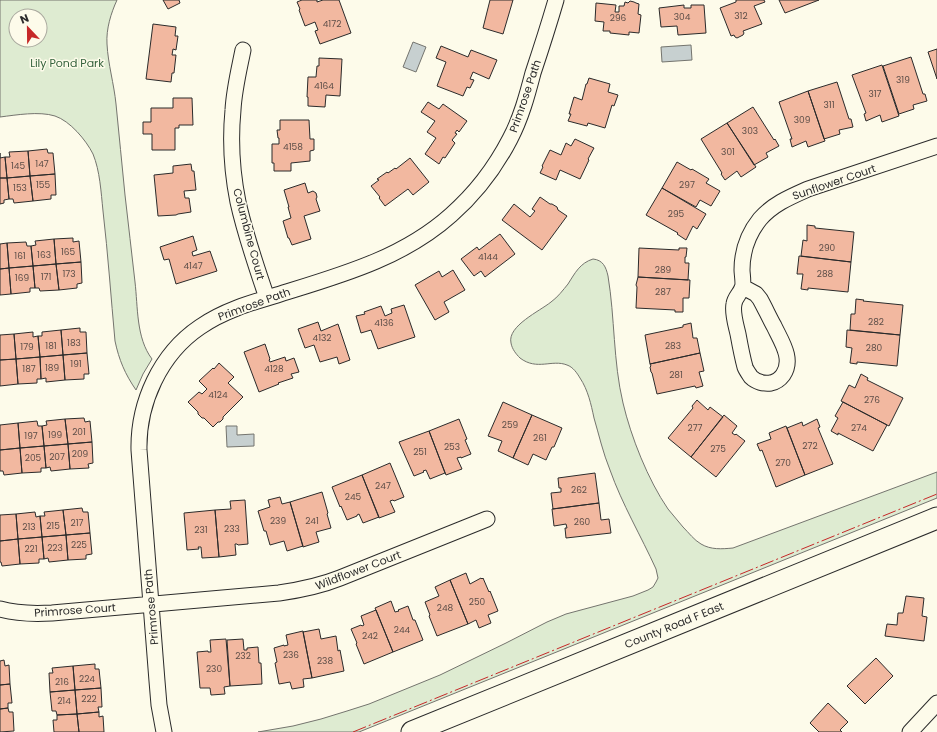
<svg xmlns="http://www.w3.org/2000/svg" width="937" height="732" font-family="Poppins,sans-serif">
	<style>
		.green { fill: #deebd1; stroke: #74746e; fill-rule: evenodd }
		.water { fill: #c7d0d0; stroke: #74746e }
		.building { fill: #f2b8a0; stroke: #2b2b2b }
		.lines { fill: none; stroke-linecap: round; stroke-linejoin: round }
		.street-casing { stroke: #2b2b2b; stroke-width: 17 }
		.secondary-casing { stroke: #2b2b2b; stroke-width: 23 }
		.street { stroke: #fdfbea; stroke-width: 15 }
		.secondary { stroke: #fdfbea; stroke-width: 21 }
		.power { stroke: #c62828; stroke-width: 1; stroke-dasharray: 14 3 2 3; stroke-linecap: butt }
		.labels { text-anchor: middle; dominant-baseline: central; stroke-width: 3; stroke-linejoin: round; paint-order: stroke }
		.number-label { font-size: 9px; fill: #5d4e48 }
		.park-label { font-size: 11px; fill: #34623c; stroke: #fdfbea }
		.street-label { font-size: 11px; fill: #2b2b2b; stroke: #fdfbea }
	</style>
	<rect width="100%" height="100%" fill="#fdfbea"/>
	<path class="green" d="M0 0H117C111 13 106 29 107 44 108 64 114 84 116 104 119 134 122 165 125 195 128 224 132 253 135 282 138 307 136 338 152 359L143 374 136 390C125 374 119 360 115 341 111 298 108 254 103 211 101 192 100 171 93 154 86 140 70 121 55 116 39 111 16 115 0 117ZM16 16H40V40H16Z
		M593 259C603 260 606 267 608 276 615 318 613 361 623 403 631 437 648 480 668 509 673 515 678 521 683 527 689 533 694 540 701 544 711 550 722 549 733 548L937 472V498L359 732H258L293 726 321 719 347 711 369 704 440 675 506 643 547 622 566 614 633 596 648 590 653 587 656 582 658 578 656 569C641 536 622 504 610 470 603 453 599 435 594 418 591 404 588 390 580 378 577 373 573 367 567 365 552 359 537 371 520 358 516 354 512 349 511 343 507 326 540 311 551 302 558 297 563 290 568 284 575 273 580 263 593 259Z"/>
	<path class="water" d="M413 42 426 47 416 72 403 67Z
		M691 45 692 60 662 62 661 47Z
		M226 426H237V435L254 434V446L227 447Z"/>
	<path class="building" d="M163 0H179L180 3 168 9Z
		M302 0H317V2L323 0H339L351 33 320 44 315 31 318 30 315 22 305 26 299 10 300 9 297 2Z
		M490 0H513L503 34 483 28Z
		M736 0H764L765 2 754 6 762 24 743 31 744 33 743 35 737 38 735 37 734 35 731 36 720 8 736 2Z
		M779 0H819L785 13Z
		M630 1 634 2 636 3 639 4 638 14 641 15 639 33 629 32V35L610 33V31H603L604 22 595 21 596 3 616 5 615 12H619V6H624L625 2 628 3Z
		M684 5V8H691V5H704L706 33 678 35 677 26 661 27 659 8Z
		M153 24 176 27 175 36H178L176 50 173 49 172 55H176L174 73H172L171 82 146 79Z
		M441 46 468 57 471 50 497 60 489 79 473 72 470 79 474 80 470 88 467 87 463 96 437 86 446 62 436 58Z
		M937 49V79L928 52Z
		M911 57 923 94H925L927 101 913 105 914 109 899 114 883 66Z
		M319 58 342 59 340 96 326 95 325 107 308 106V97H307L308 77H316L317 66H319Z
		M882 65 899 116 882 122 880 115 866 121 864 114 866 113 852 75Z
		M589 78 610 84 608 92 618 95 614 106 612 105 605 128 588 123 587 126 568 121 571 114H569L574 97 582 100 586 84H587Z
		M837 82 849 119H851L853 127 839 130 840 134 824 139 808 91Z
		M808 91 825 141 808 147 806 141 792 147 790 139H792L779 102Z
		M173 98H192L193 125H179V128H175V150H152V134H143V122H151V108H173Z
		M428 102 439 109 443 104 467 121 459 132 457 130 455 133 457 134 452 140 455 143 445 158 443 157 439 164 425 154 436 138 427 132 435 121 421 112Z
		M753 107 774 140 775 139 779 146 766 153 768 157 754 165 727 123Z
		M280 120H309L310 139H314V150L310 151V161L291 163V171H274V163H272V144H279V138H278L277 130H280Z
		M727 123 756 167 741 177 737 171 725 180 721 174 722 173 701 139Z
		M575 139 594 148 588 159 589 160 580 179 560 170 556 180 540 173 543 167 542 166 550 150 561 155 566 143 571 146Z
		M47 149 48 153H53L55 174 30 176 28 151Z
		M28 151 30 176 7 178 5 157H10L9 152Z
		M0 153V158L5 157 7 178H0Z
		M410 158 429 182 413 195 408 189 385 206 379 198 380 197 371 186 379 180 377 179 387 172 388 173 395 168 396 169Z
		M677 162 691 170 692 169 709 179 706 183 720 191 711 206 700 200 696 207 662 188Z
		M191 164 192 171H194L196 190 184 191 185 198H189L191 212 178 214 176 215 158 216 154 175 173 173V166Z
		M55 174 56 195H51V199L33 201 30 176Z
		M30 176 33 201 14 203 13 199H9L7 178Z
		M0 178H7L9 199 4 200V203L0 204Z
		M305 183 308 193 313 191 316 193 317 197 316 199 320 211 304 216 311 239 292 245 289 238H288L283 221 291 218 288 207H289L284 190Z
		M662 188 706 214 697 229 693 226 686 240 677 234 678 233 646 215Z
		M540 197 550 204H552L557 207 558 210 567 216 542 250 502 220 514 204 530 217 535 211 532 209Z
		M807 225 815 226V228L854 232 851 262 801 256 803 240 807 241Z
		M500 234 515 254 485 277 481 271 474 276 461 259 477 247 479 250Z
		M193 236 197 250 192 252 193 256 210 251 217 271 176 284 169 259 164 260 160 247Z
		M73 238V242L79 241 81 262 56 264 54 239Z
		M54 239 56 264 33 266 31 246 36 245 35 241Z
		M26 242 27 246H31L33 266 9 268 7 243Z
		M7 243 9 268 0 269V244Z
		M639 248 679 250V248H687L686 257H685V263H689L688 280 638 277Z
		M799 256 851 262 848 292 808 288V290L801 289 803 274H797Z
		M81 262 82 283 77 284V288L59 290 56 264Z
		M56 264 59 290 40 291 39 288H35L33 266Z
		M33 266 35 288H30V292L11 294 9 268Z
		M9 268 11 294 0 295V269Z
		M453 270 465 290 444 302 449 312 435 320 415 285 439 271 442 277Z
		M638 277 690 280 689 298H683V312H675V310L636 308 637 287 636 285Z
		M856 299 864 300 863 301 903 305 900 335 850 330 851 314H855Z
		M404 305 415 337 378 349 371 330 361 333 356 316 365 314 364 312 381 306 385 316 392 313 391 309Z
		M318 322 321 331 338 324 350 360 339 364 337 357 320 362 314 345 305 348 298 329Z
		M691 323 693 338H697L700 353 650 364 645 335 683 327V325Z
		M80 328V332H86L87 353 63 355 61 330Z
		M61 330 63 355 40 357 38 336H42V332Z
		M847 330 900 335 897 366 857 362V364L850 363 852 348 846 347Z
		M33 332V337L38 336 40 357 16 359 14 334Z
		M14 334 16 359 0 360V335Z
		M265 344 270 359 269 360 270 362 285 357 286 361 294 358 299 372 291 374 293 378 278 383 279 384 259 392 244 352Z
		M87 353 89 374H84V379L65 380 63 355Z
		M700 353 704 371 699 372 703 386 696 388 695 386 657 394 652 373 651 372 650 367 651 366 650 364Z
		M63 355 65 380 46 382V378L41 379 40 357Z
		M40 357 41 379H37V383L18 384 16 359Z
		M16 359 18 384 0 386V360Z
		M219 363 234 377 228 383 243 397 223 417V419L220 422H218L213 427 204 418H202L198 414V412L188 402 199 392 202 394 207 389 199 381 213 368 214 369Z
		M861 374 868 378 867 380 903 398 889 426 841 401 849 385 855 388Z
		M697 400 708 410 710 407 723 417 691 457 668 438 693 408 692 406Z
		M503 402 532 415 513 458 498 451 502 441 488 436Z
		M843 402 887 425 873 451 838 433V435L831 431 838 418 835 416Z
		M532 415 562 428 554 447H552L546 460 533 454 528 465 513 458Z
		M724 415 737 426 732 433 735 435 736 434 745 441 716 477 691 457Z
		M84 418 85 422 90 421 92 442 68 444 65 419Z
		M65 419 68 444 44 446 42 426 47 425 46 421Z
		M459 419 467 439 465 440 471 454 461 458V457L457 458 462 469 446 475 429 431Z
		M817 419 820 427 818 428 833 464 805 475 787 428 802 422 803 426Z
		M37 421 38 426H42L44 446 20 448 18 423Z
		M18 423 20 448 0 450V425Z
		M786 426 805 475 776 487 762 450 760 451 757 444 771 439 769 433Z
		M429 431 445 473 430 479 426 470 423 471 424 472 414 476 399 442Z
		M92 442 93 463 88 464 89 468 70 469 68 444Z
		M68 444 70 469 51 471 50 467 46 468 44 446Z
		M44 446 46 468H41V472L22 473 20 448Z
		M20 448 22 473 4 475 3 471H0V450Z
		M390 463 404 497 394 501 393 500 390 501 395 512 379 518 362 475Z
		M595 473 599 503 553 509 551 493 561 492V488H559L558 478Z
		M362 475 379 517 363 523 359 514 357 515V516L347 520 341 506 340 507 332 487Z
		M322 492 328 513 327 514 331 528 316 532 319 542 303 547 290 502Z
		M280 497 282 504 290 502 303 546 287 551 284 541 270 545 266 531H264L258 511 270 507 268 500Z
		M245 500 248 544 238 545 237 544H235L236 555 219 557 215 510 231 509 230 501Z
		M599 503 601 520 609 519 611 533 566 538 565 528H567L566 524 554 526 552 509Z
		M82 508 83 512H88L90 533 66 535 63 510Z
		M63 510 66 535 42 537 40 516H45L44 512Z
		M215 510 219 557 202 558 201 547H198L199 549 187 550 184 513Z
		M35 512 36 517 40 516 42 537 18 539 16 514Z
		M16 514 18 539 0 541V515Z
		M90 533 92 554 86 555V559L68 560 66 535Z
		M66 535 68 560 49 562 48 558 44 559 42 537Z
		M42 537 44 559H39V563L20 564 18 539Z
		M18 539 20 564 2 566 1 562H0V541Z
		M466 573 470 584 481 578 482 579 483 578 489 592 490 591 498 611 488 615 491 623 479 628 476 620 468 624 450 580Z
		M450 580 468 624 437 636 429 616 430 615 425 602 439 596 435 587Z
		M906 596 924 598 922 616 927 617 924 641 885 636 887 624 897 625 898 613H903Z
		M391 601 395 612 399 611 398 610 408 606 413 620H415L423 640 393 652 375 608Z
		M376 610 393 652 364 664 356 644 357 643 351 629 361 625 362 626 364 625 361 616Z
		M319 629 321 639 336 636 338 651 340 650 344 671 312 678 303 632Z
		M303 631 312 678 303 679 304 687 292 689 290 682 279 684 275 663 277 662 274 648 284 645V646L288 645 286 635Z
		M226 639 230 686 224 687 225 694 211 695 210 688H200L197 652 208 651V652H211L210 640Z
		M243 639 244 650H247V648L258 647 259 663H261L262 684 230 686 227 640Z
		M876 658 893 676 865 704 847 686Z
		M4 660 5 666 9 665 10 684 0 685V661Z
		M95 664V669H99L101 688 75 690 73 666Z
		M73 666 75 690 50 692 49 673H53L52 668Z
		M10 684 12 703H8V708L0 709V685Z
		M101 688 102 707H98L99 712 77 714 75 690Z
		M75 690 77 714 57 715 56 711H52L50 692Z
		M828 703 848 722 840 730 842 732H819L810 723Z
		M8 708 9 712H13L14 731 0 732V709Z
		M99 712V717L103 716 104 732H79L77 714Z
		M77 714 79 732H54L53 720H57V715Z"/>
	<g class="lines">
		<g class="street-casing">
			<path id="street" d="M243 50C239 70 234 90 233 110 230 141 232 172 238 202 245 234 256 266 267 298
				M743 287 756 294 760 299C765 308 769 317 774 326 781 341 794 359 783 375 780 379 776 382 771 383 764 384 756 382 751 377 749 374 746 370 745 367 742 356 740 345 738 334 736 325 732 313 734 304 735 297 740 294 742 288 744 284 742 274 742 270 742 251 748 234 760 219 773 204 790 197 808 189L937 146
				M0 609C17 614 34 614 52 613L279 593C300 590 320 586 340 578L487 519
				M164 732 159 705 157 681 139 450C138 403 160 354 200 327 223 311 250 303 277 295 338 276 402 259 451 215 475 194 495 168 510 139 521 118 527 96 533 73 541 49 549 24 556 0
				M910 732 937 703"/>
		</g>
		<g class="secondary-casing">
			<path id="secondary" d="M412 732 937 518"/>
		</g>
		<use href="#street" class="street"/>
		<use href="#secondary" class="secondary"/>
		<path class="power" d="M353 732 937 494"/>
	</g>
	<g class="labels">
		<g class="number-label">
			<text x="741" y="16">312</text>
			<text x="682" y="17">304</text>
			<text x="618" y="18">296</text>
			<text x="332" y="24">4172</text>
			<text x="903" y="80">319</text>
			<text x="324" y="86">4164</text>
			<text x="875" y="94">317</text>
			<text x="829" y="105">311</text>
			<text x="802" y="120">309</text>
			<text x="750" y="131">303</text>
			<text x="293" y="147">4158</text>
			<text x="728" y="152">301</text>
			<text x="42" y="164">147</text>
			<text x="18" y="166">145</text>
			<text x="43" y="185">155</text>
			<text x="687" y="185">297</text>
			<text x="20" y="188">153</text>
			<text x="676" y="214">295</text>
			<text x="827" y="248">290</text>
			<text x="68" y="252">165</text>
			<text x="44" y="255">163</text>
			<text x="20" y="256">161</text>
			<text x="488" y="257">4144</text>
			<text x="193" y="266">4147</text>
			<text x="663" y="270">289</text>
			<text x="69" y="274">173</text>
			<text x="825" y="274">288</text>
			<text x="46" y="277">171</text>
			<text x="22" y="278">169</text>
			<text x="663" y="292">287</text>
			<text x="876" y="322">282</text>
			<text x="384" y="323">4136</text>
			<text x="322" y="338">4132</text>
			<text x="74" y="343">183</text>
			<text x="51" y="346">181</text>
			<text x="673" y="346">283</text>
			<text x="27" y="347">179</text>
			<text x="874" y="348">280</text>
			<text x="76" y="364">191</text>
			<text x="52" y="368">189</text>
			<text x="29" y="369">187</text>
			<text x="274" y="369">4128</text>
			<text x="676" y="375">281</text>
			<text x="218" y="395">4124</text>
			<text x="872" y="400">276</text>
			<text x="510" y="425">259</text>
			<text x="695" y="428">277</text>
			<text x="859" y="428">274</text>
			<text x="79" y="432">201</text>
			<text x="55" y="435">199</text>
			<text x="31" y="436">197</text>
			<text x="540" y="438">261</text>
			<text x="810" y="446">272</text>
			<text x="452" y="447">253</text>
			<text x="718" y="449">275</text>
			<text x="420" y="452">251</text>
			<text x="80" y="454">209</text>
			<text x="57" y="457">207</text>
			<text x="33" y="458">205</text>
			<text x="783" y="463">270</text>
			<text x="383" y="486">247</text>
			<text x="579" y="490">262</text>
			<text x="353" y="497">245</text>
			<text x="278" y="521">239</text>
			<text x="312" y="521">241</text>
			<text x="582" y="522">260</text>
			<text x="77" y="523">217</text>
			<text x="53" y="526">215</text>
			<text x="29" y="527">213</text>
			<text x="232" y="529">233</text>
			<text x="201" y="530">231</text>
			<text x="79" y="545">225</text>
			<text x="55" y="548">223</text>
			<text x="31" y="549">221</text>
			<text x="477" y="602">250</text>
			<text x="445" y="608">248</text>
			<text x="402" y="630">244</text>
			<text x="370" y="636">242</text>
			<text x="291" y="655">236</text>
			<text x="243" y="656">232</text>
			<text x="325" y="661">238</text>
			<text x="214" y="669">230</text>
			<text x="87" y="679">224</text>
			<text x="62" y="682">216</text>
			<text x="89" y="699">222</text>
			<text x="64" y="701">214</text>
		</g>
		<g class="park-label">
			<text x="67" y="63">Lily Pond Park</text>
		</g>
		<g class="street-label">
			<text transform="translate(525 96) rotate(-71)">Primrose Path</text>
			<text transform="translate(834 182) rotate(-19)">Sunflower Court</text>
			<text transform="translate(249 234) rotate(75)">Columbine Court</text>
			<text transform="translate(254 304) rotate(-20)">Primrose Path</text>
			<text transform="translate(358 570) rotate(-21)">Wildflower Court</text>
			<text transform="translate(151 607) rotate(-95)">Primrose Path</text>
			<text transform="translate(75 610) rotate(-4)">Primrose Court</text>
			<text transform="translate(674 625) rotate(-22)">County Road F East</text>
		</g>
	</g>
	<g transform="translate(28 28) rotate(338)"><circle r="19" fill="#fdfbea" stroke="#a9a89e"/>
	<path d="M0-3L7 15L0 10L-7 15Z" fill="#c62828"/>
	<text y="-6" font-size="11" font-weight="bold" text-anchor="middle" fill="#2b2b2b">N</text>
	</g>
</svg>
